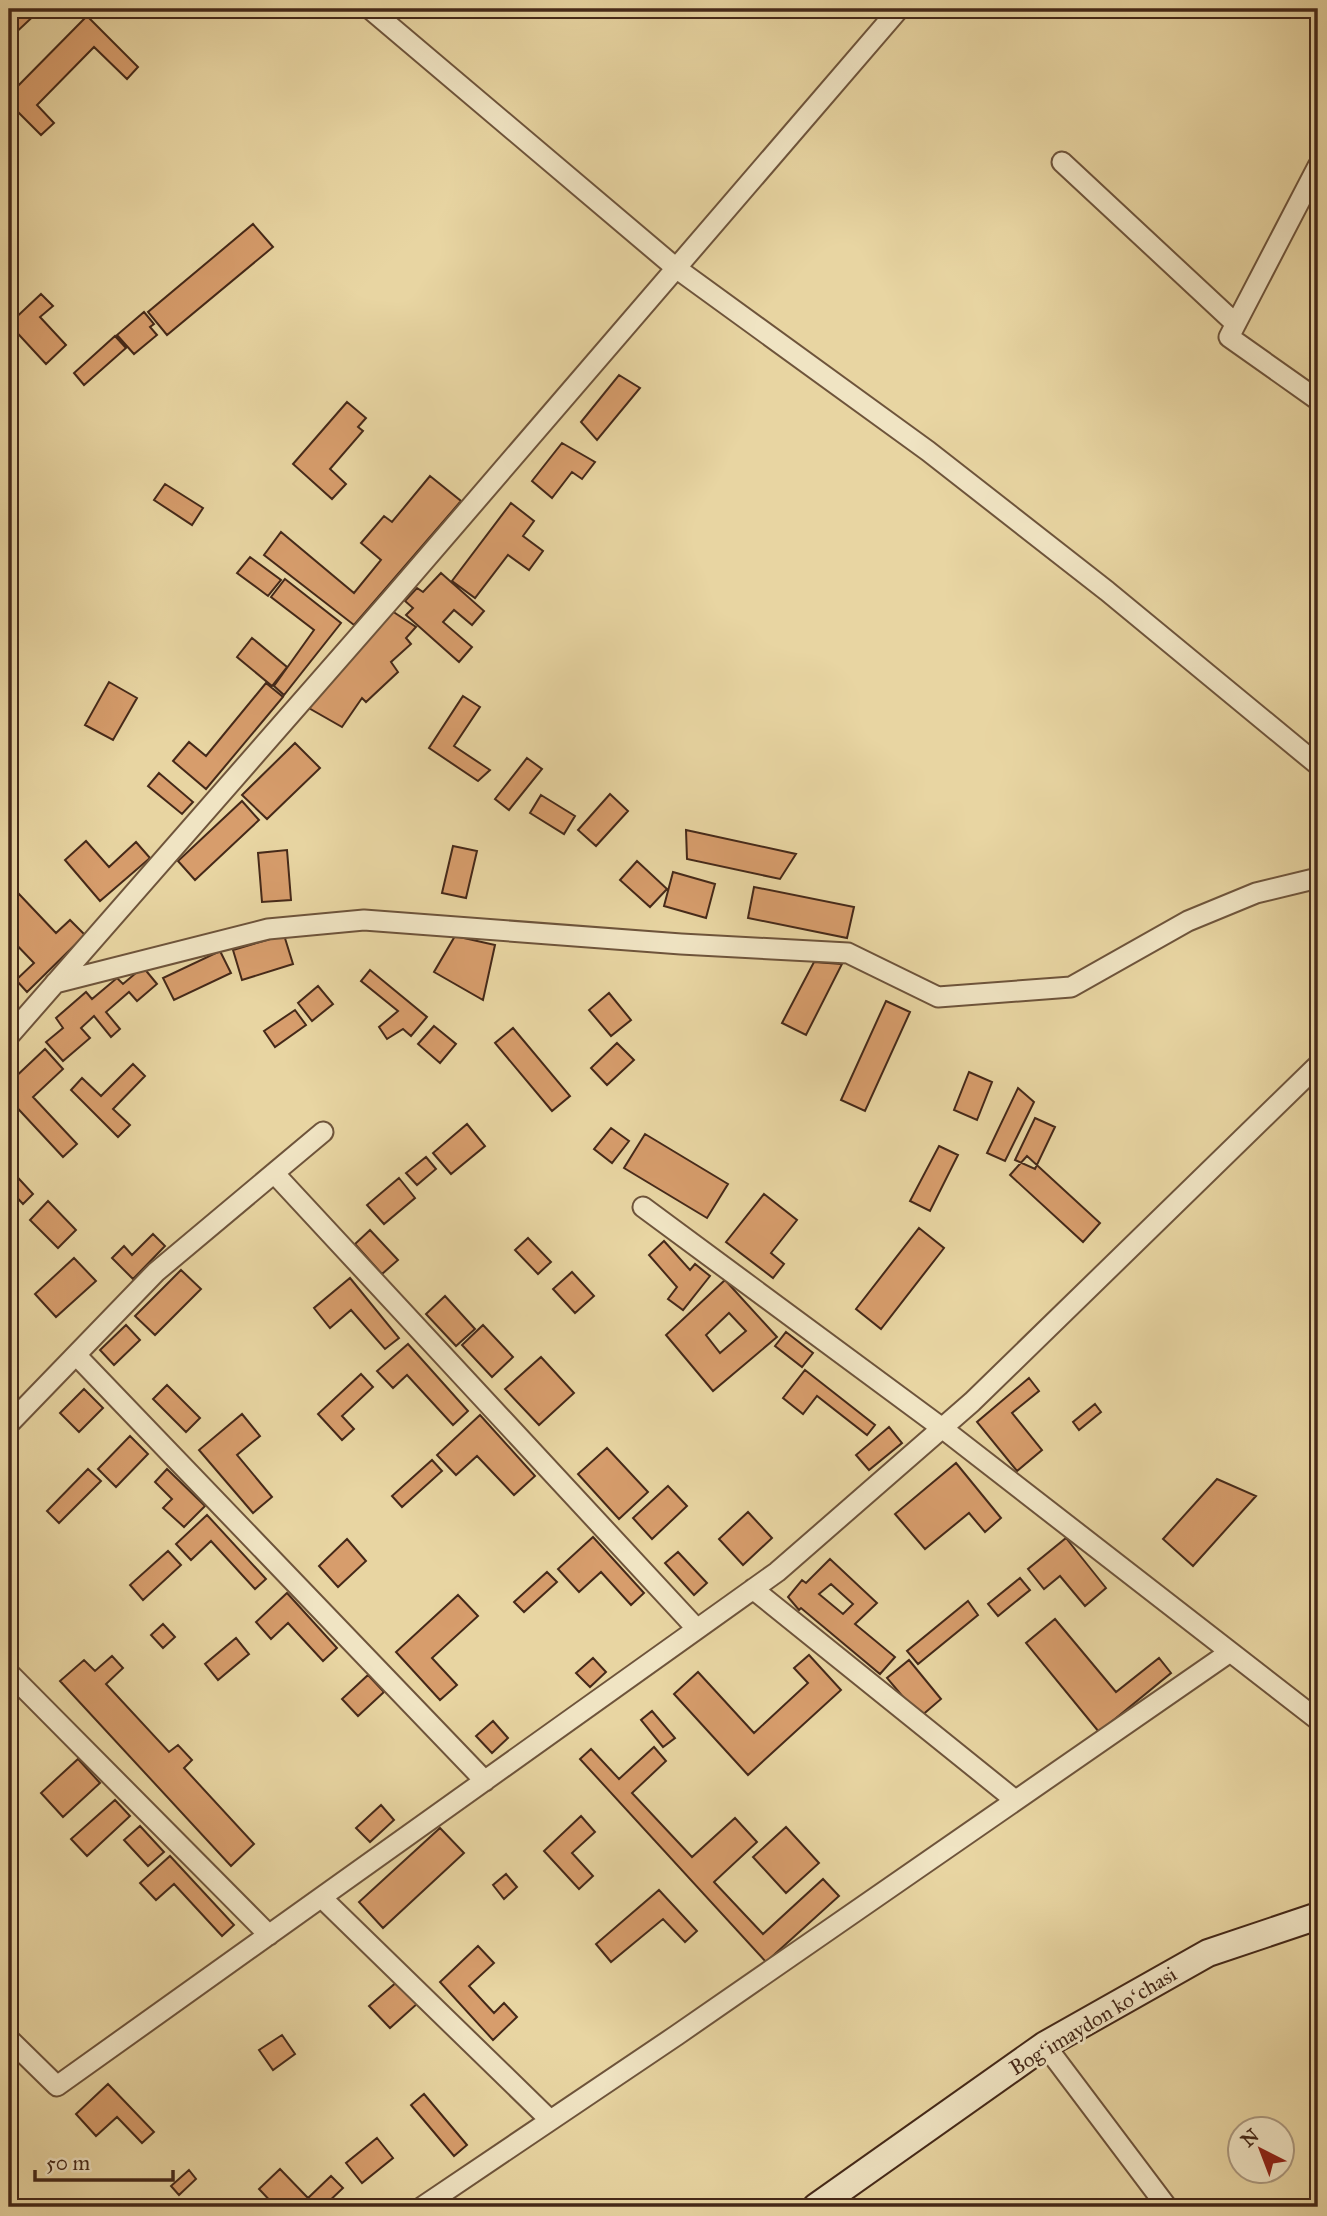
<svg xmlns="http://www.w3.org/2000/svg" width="1327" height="2216" font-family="'IM FELL Great Primer',serif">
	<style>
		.building { fill: #d79d6c; stroke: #452919; stroke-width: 2; fill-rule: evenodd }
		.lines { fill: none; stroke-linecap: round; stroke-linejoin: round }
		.street-casing { stroke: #6e543b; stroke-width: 23 }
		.secondary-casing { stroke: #452919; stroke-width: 30 }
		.street { stroke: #f0e4c3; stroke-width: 19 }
		.secondary { stroke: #f0e4c3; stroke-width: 26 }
		.labels { text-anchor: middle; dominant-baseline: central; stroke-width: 6; stroke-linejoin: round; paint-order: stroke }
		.street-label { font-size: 21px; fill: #452919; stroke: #f0e4c3 }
	</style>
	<rect width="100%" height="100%" fill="#e8d5a2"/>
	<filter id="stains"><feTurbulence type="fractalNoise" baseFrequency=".00286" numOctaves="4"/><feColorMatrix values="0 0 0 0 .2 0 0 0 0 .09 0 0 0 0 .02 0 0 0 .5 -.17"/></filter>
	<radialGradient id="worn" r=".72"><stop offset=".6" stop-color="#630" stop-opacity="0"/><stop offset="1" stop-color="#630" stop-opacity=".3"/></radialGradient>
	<path class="building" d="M15 9H41L9 39V15Z
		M87 16 138 67 127 79 94 47 37 105 54 123 41 135 9 103V95Z
		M253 224 273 247 167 335 148 312Z
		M41 294 53 306 40 317 66 345 46 364 9 324Z
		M144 312 154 324 150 327 157 335 134 354 117 335Z
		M115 336 126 348 84 385 74 373Z
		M619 375 640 388 597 440 581 422Z
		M347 402 366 418 358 427 363 431 330 469 346 484 332 499 293 464Z
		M562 443 595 462 582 479 572 472 552 498 532 481Z
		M430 476 461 501 354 625 264 555 281 532 354 593 381 560 361 543 384 516 392 522Z
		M165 484 203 508 192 525 154 500Z
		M511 503 534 521 523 536 543 551 529 570 508 555 475 598 452 581Z
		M250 557 281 580 268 596 237 573Z
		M441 573 484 611 472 625 454 610 443 622 472 647 459 662 406 615 413 608 405 601 417 588 423 592Z
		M285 579 341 623 284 695 274 686 314 630 271 597Z
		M389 609 416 627 406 638 411 644 391 662 398 672 366 702 362 698 342 727 307 707Z
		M252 638 287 667 272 686 237 657Z
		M109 682 137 698 113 740 85 725Z
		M266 683 283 697 206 789 173 761 189 742 206 756Z
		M463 696 480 707 454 746 490 770 478 781 429 748Z
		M295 743 320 768 267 819 242 795Z
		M527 758 542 769 509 810 495 799Z
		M159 773 193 802 182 814 148 786Z
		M610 794 628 811 596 846 578 830Z
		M541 795 575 816 564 834 530 813Z
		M242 801 259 820 195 880 178 861Z
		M686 830 796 854 780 879 687 859Z
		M86 841 109 867 136 842 150 858 100 901 65 860Z
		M453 846 477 851 466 898 442 893Z
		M287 850 291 900 262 902 258 853Z
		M637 861 667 889 650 907 620 880Z
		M673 872 715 884 706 918 664 906Z
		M754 887 854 907 847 938 748 918Z
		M19 894 56 933 70 920 85 935 27 992 16 980 34 963 9 937V922L15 916 9 910V904Z
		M284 935 293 964 242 980 233 950Z
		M455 936 495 945 483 1000 434 972Z
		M220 951 231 973 174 1000 163 978Z
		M814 962 842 964 806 1035 782 1023Z
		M143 967 157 984 137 1001 129 992 106 1012 120 1029 111 1037 94 1016 81 1028 90 1038 63 1061 46 1042 63 1028 56 1018 86 992 92 999 117 978 123 984Z
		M370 970 427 1017 411 1036 403 1029 387 1039 379 1027 398 1011 361 981Z
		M318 986 333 1004 312 1021 298 1003Z
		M609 993 631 1020 611 1036 589 1010Z
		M886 1001 910 1012 865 1111 841 1100Z
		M295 1010 306 1025 275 1047 264 1031Z
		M434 1026 456 1044 440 1063 418 1044Z
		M513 1028 570 1096 552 1111 495 1043Z
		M617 1043 634 1060 607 1085 591 1068Z
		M45 1049 63 1069 33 1097 77 1144 63 1157 9 1099V1083Z
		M133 1064 145 1076 113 1109 130 1125 118 1137 71 1090 82 1078 101 1096Z
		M969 1072 992 1082 977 1120 954 1110Z
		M1018 1088 1034 1102 1005 1161 987 1153Z
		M1035 1118 1055 1127 1035 1169 1015 1160Z
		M467 1124 485 1146 451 1174 433 1153Z
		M611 1128 629 1141 612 1163 594 1149Z
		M645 1134 728 1184 707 1218 624 1168Z
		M939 1146 958 1155 930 1211 910 1201Z
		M1027 1156 1100 1223 1083 1242 1010 1175Z
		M426 1157 436 1169 417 1185 406 1173Z
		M9 1168 33 1194 23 1204 9 1189Z
		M399 1178 415 1198 384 1224 367 1205Z
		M764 1194 797 1220 771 1253 784 1264 773 1278 726 1242Z
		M48 1201 76 1230 58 1248 30 1220Z
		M919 1228 944 1248 881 1329 856 1309Z
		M370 1230 398 1260 382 1274 355 1244Z
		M153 1234 165 1246 133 1279 112 1258 124 1246 132 1255Z
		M528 1238 551 1262 538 1274 515 1250Z
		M664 1241 690 1270 695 1264 710 1276 683 1310 668 1299 677 1287 649 1255Z
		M74 1258 96 1281 56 1317 35 1294Z
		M181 1270 201 1289 155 1335 135 1316Z
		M572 1272 594 1296 575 1313 553 1289Z
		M350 1278 399 1338 385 1349 351 1310 330 1328 314 1308Z
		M725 1280 777 1337 713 1391 666 1335ZM729 1313 746 1331 720 1353 706 1335Z
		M445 1296 475 1329 456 1346 426 1314Z
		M126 1325 140 1340 114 1365 100 1350Z
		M483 1325 513 1357 492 1377 462 1345Z
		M786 1332 813 1353 802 1367 775 1346Z
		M408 1344 468 1411 453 1425 407 1375 393 1388 377 1371Z
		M541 1357 574 1393 539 1425 505 1389Z
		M805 1370 875 1425 867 1435 817 1396 803 1414 783 1398Z
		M361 1374 373 1387 342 1416 354 1429 342 1440 318 1414Z
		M1029 1378 1039 1391 1012 1413 1042 1450 1017 1471 977 1422Z
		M167 1385 200 1418 186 1432 153 1399Z
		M84 1389 103 1408 79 1432 60 1413Z
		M1095 1404 1101 1412 1079 1430 1073 1422Z
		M242 1414 260 1436 237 1455 272 1497 253 1513 199 1450Z
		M480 1415 535 1476 514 1495 477 1456 456 1475 437 1455Z
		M889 1427 902 1443 869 1470 856 1455Z
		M130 1436 148 1454 116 1487 98 1469Z
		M607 1448 648 1492 619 1519 578 1474Z
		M432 1460 442 1471 402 1507 392 1496Z
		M956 1463 1001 1518 985 1532 969 1513 925 1549 895 1514Z
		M88 1469 101 1481 59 1523 47 1511Z
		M167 1469 205 1506 184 1527 163 1508 172 1499 155 1482Z
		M1217 1479 1256 1496 1193 1566 1163 1539Z
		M668 1486 687 1506 652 1539 633 1518Z
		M748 1512 772 1538 743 1565 719 1539Z
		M207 1515 266 1579 255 1589 211 1541 191 1560 176 1544Z
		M593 1537 644 1593 631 1605 601 1572 579 1592 558 1569Z
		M1066 1538 1106 1588 1085 1606 1060 1576 1044 1589 1028 1569Z
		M347 1539 366 1561 338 1587 319 1566Z
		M168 1551 181 1565 143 1600 130 1585Z
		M678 1552 707 1583 694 1595 665 1563Z
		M830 1559 877 1603 855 1624 895 1657 880 1674 801 1608 799 1610 788 1597 802 1580 806 1583ZM831 1584 853 1604 843 1614 819 1594Z
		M547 1572 557 1582 524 1612 514 1602Z
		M1020 1578 1030 1590 998 1616 988 1604Z
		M287 1593 337 1648 323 1661 288 1623 271 1639 256 1622Z
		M458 1595 478 1616 432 1658 457 1685 440 1700 396 1652Z
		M968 1601 978 1615 918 1664 907 1651Z
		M1055 1619 1116 1692 1159 1658 1171 1673 1099 1732 1026 1643Z
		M163 1624 175 1637 163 1648 151 1635Z
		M236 1638 249 1654 218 1680 205 1664Z
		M809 1655 841 1690 748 1775 674 1694 698 1672 754 1733 808 1683 794 1668Z
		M112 1656 123 1668 106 1684 169 1752 178 1745 192 1760 184 1768 254 1844 231 1866 60 1681 84 1660 95 1671Z
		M593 1658 606 1672 590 1687 576 1673Z
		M909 1660 941 1699 920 1717 887 1678Z
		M368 1675 384 1692 358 1716 342 1699Z
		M652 1711 675 1738 663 1747 641 1720Z
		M493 1721 508 1738 492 1753 476 1736Z
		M654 1747 666 1761 632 1793 692 1857 735 1818 757 1842 714 1882 763 1934 823 1879 839 1896 766 1962 580 1759 591 1749 619 1779Z
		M78 1759 100 1783 63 1817 41 1793Z
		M115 1800 130 1816 87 1856 71 1839Z
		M381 1805 394 1820 370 1842 356 1828Z
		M581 1816 595 1832 572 1853 593 1876 579 1889 544 1851Z
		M140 1826 164 1852 148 1866 124 1840Z
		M786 1827 819 1863 786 1893 753 1857Z
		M440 1828 464 1853 383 1928 359 1902Z
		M170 1856 234 1925 222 1936 174 1884 156 1900 140 1883Z
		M506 1874 517 1887 504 1899 493 1885Z
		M659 1890 697 1931 685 1942 663 1919 611 1962 596 1944Z
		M478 1946 494 1963 469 1986 494 2013 504 2003 517 2017 493 2040 440 1982Z
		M398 1981 418 2003 390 2028 369 2006Z
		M282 2035 295 2054 273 2070 259 2050Z
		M108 2084 154 2132 142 2143 117 2117 96 2136 76 2114Z
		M424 2094 467 2145 454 2156 411 2105Z
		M377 2138 393 2158 362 2183 346 2163Z
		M280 2169 308 2198 331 2176 343 2188 323 2207H276L259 2189Z
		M189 2170 196 2179 179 2195 171 2186Z"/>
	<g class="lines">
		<g class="street-casing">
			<path id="street" d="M370 9 676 268 928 451 1107 591 1318 765
				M1062 162 1236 324
				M1318 166 1229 337 1318 400
				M55 983 268 929 364 920 681 944 848 953 938 997 1071 987 1188 921 1256 893 1318 878
				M9 1036 394 596 899 9
				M274 1173 697 1629
				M643 1207 942 1428 1318 1720
				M76 1355 485 1781
				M9 1424 156 1272 323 1132
				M753 1589 1015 1800
				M9 1673 269 1935
				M322 1898 550 2120
				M9 2039 57 2086 777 1572 972 1402 1318 1065
				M1045 2045 1167 2207
				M422 2207 677 2035 1230 1652"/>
		</g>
		<g class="secondary-casing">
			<path id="secondary" d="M816 2207 1045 2045 1208 1953 1318 1916"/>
		</g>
		<use href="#street" class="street"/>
		<use href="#secondary" class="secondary"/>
	</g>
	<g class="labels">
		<g class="street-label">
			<text transform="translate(1093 2021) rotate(-31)">Bogʻimaydon koʻchasi</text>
		</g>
	</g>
	<rect width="1327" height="2216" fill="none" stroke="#e8d5a2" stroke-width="35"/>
	<rect x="10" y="10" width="1306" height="2195" fill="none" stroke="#452919" stroke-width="3.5"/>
	<rect x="18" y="18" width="1292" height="2181" fill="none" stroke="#452919" stroke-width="2"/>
	<g transform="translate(1261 2150) rotate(318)"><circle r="33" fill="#f0e4c3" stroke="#ac997f" stroke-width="2"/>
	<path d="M0-5L12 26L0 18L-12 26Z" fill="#8f2418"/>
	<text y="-10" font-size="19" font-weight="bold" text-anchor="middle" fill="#452919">N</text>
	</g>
	<path d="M35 2170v10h138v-10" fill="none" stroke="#452919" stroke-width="3.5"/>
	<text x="46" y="2170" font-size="21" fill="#452919" stroke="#f0e4c3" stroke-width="5" paint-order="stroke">50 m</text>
	<rect width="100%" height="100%" filter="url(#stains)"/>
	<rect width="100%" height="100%" fill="url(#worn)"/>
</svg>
